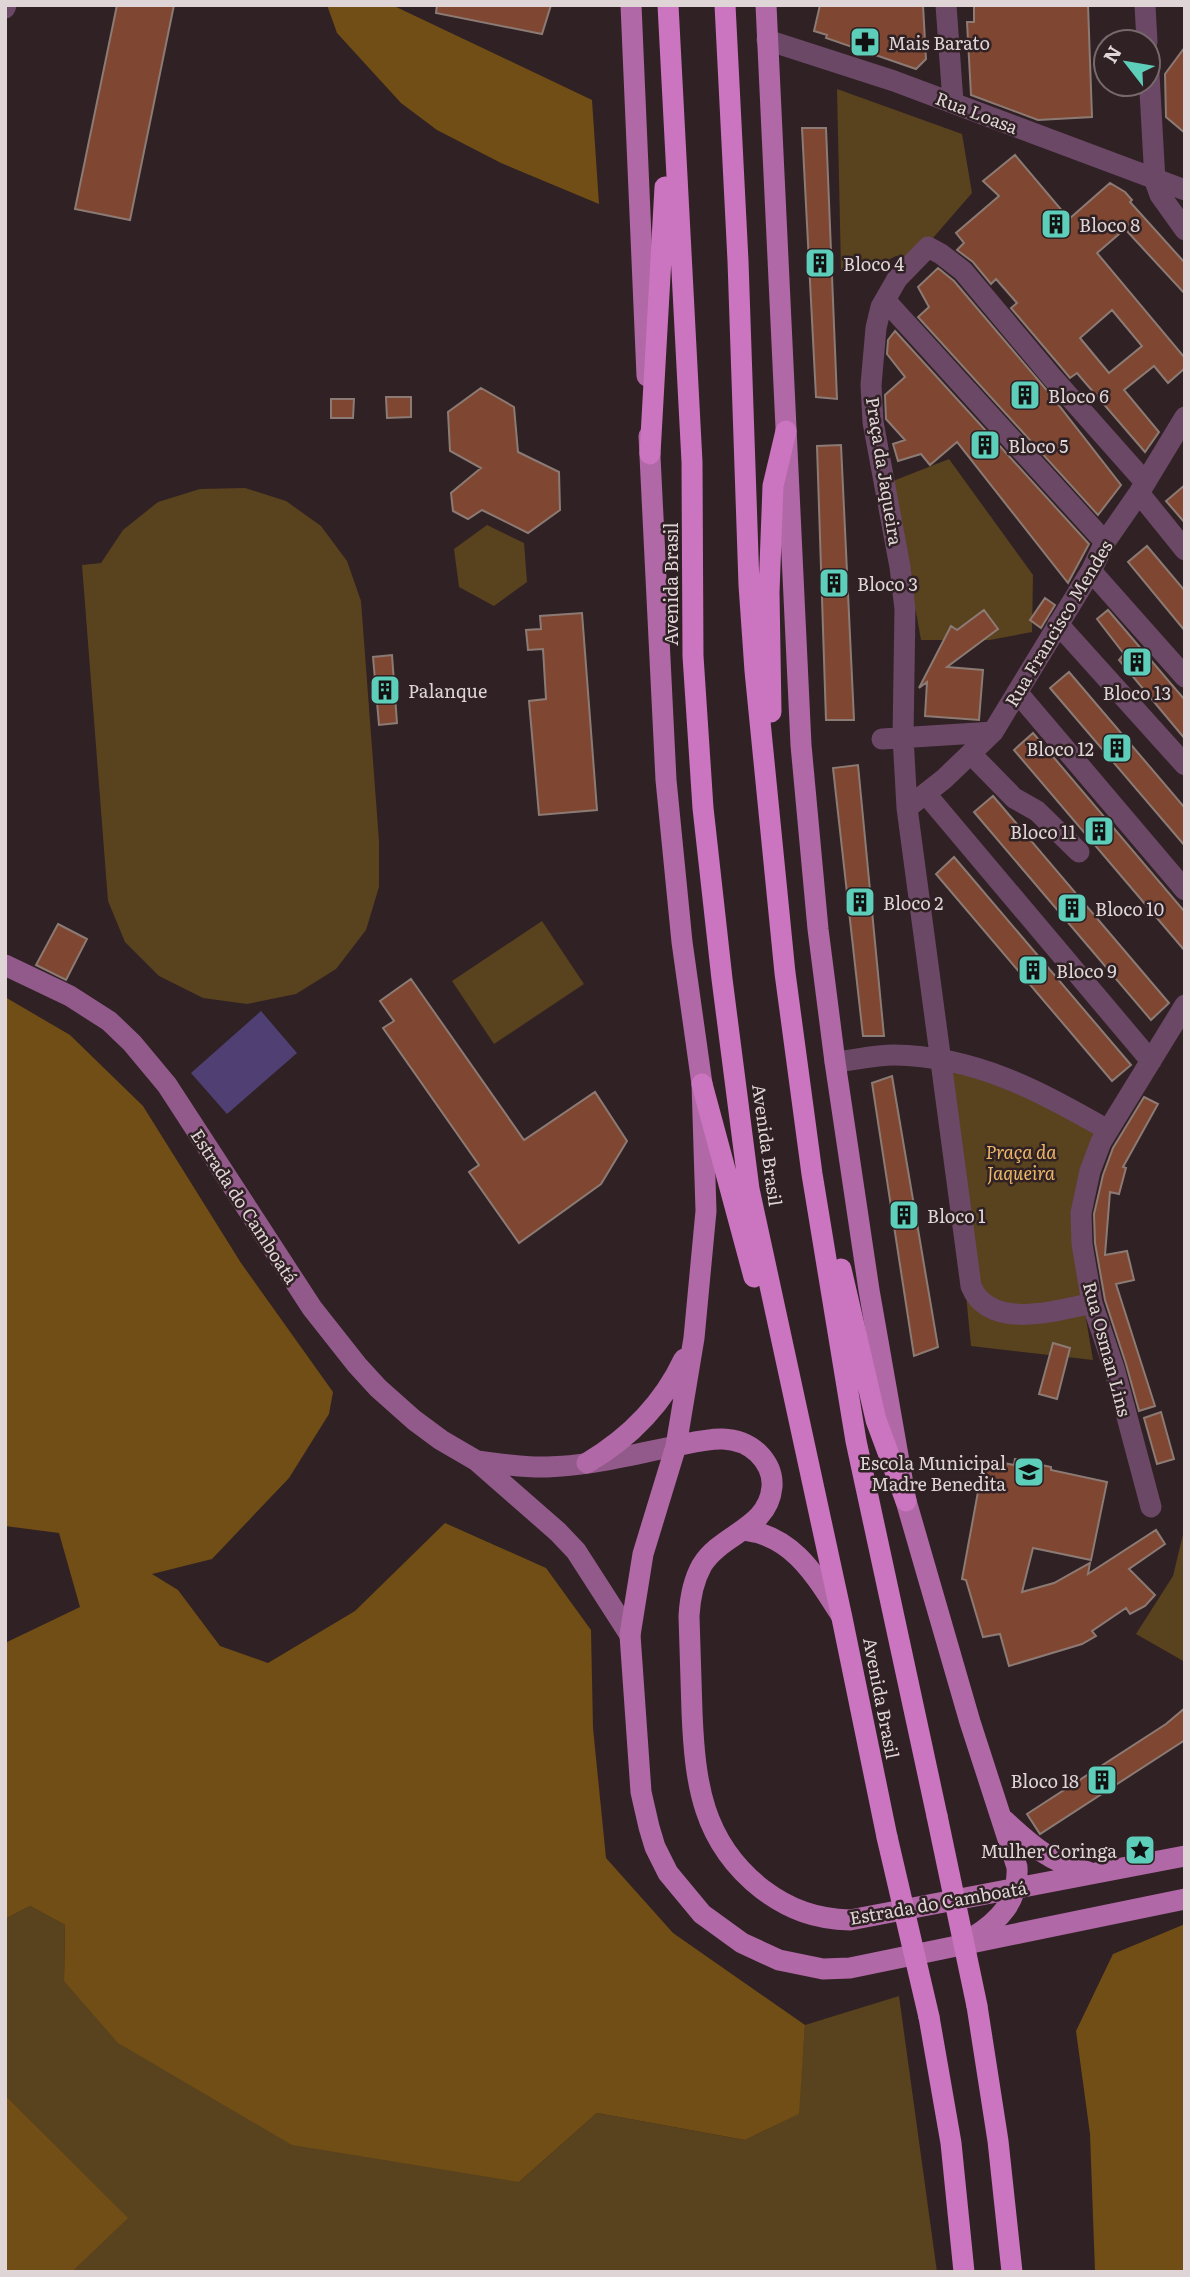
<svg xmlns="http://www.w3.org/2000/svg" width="1190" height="2277" font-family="Literata,serif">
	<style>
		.green { fill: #59421e }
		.forest { fill: #704e15 }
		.water { fill: #503f72 }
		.building { fill: #7f4731; stroke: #8c7a74; stroke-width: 2; fill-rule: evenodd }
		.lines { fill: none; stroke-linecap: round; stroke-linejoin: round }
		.street { stroke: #6b4866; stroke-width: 21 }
		.secondary { stroke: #925a8a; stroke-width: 21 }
		.primary { stroke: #b068a6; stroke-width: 21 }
		.highway { stroke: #cb74bf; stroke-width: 21 }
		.highway-bridge { stroke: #cb74bf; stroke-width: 21 }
		.labels { text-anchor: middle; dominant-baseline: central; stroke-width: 5; stroke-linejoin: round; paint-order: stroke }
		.poi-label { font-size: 18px; fill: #dfd5d6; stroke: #302124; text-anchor: start }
		.street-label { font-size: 18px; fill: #dfd5d6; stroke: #302124 }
		.park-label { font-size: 18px; font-style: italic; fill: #ecb768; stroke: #302124 }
	</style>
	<rect width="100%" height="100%" fill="#302124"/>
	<path class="green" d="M837 89 962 134 972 193 913 261 896 256 868 270H841Z
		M949 459 1033 575 1032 632 990 640H921L893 481Z
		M245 488 286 501 321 526 347 561 361 601 379 841V887L366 930 336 969 296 994 247 1004 203 998 159 976 125 942 108 901 82 565 101 563 123 530 158 502 200 489Z
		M487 525 524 543 527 582 494 606 459 587 454 549Z
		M542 921 584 984 494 1044 452 981Z
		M943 1061 1103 1131 1081 1289 1093 1360 971 1346Z
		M1185 1526V1662L1136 1634 1173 1576Z
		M30 1906 65 1925 64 1981 519 2182 597 2113 745 2140 798 2114 805 2025 899 1996 937 2272H72L127 2218 5 2095V1919Z"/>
	<path class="forest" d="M327 5H392L592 100 599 204 501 163 437 130 401 103 337 33Z
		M5 997 70 1035 143 1106 241 1263 333 1392 329 1414 289 1478 212 1559 152 1574 178 1590 220 1646 268 1663 355 1611 445 1523 546 1568 591 1630 593 1728 606 1858 673 1933 805 2025 799 2114 745 2140 597 2113 519 2182 292 2145 118 2043 64 1981 65 1925 30 1906 5 1919V1643L80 1607 59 1533 5 1526Z
		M1185 1924V2272H1095L1090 2134 1076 2031 1113 1954Z
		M5 2095 128 2218 72 2272H5Z"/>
	<path class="water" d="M261 1011 297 1053 227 1114 191 1073Z"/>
	<path class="building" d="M117 5H174L130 220 75 209Z
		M437 5H551L542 34 436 13Z
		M820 5H923L926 59 916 69 826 38 827 35 814 31Z
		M974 5H1088L1092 117 1038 120 971 95 967 22H974Z
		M1185 47V133L1166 117 1165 74Z
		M802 128H826L837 399 816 397Z
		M1015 155 1069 219 1110 183 1125 192 1132 200 1130 202 1185 263V294L1125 229 1097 253 1185 358V368L1168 383 1154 366 1124 390 1159 432 1145 452 1077 373 1070 378 1061 367 1011 308 1017 303 996 279 991 284 973 262 957 250 964 243 956 233 999 196 983 181ZM1112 310 1142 346 1109 373 1080 338Z
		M938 268 954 281 1050 394 1121 485 1098 515 918 317 929 307 918 287Z
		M895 331 1089 544 1068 583 957 442 930 465 921 454 898 461 893 444 905 440 886 419 885 395 905 377 887 354 888 340Z
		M481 388 514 407 518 452 559 472 560 510 528 533 482 510 468 519 453 511 451 493 481 468 450 451 448 412Z
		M386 397H411V417L387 418Z
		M331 399H354L353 418H331Z
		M841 445 854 720H826L817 446Z
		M1185 485V523L1166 501Z
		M1147 546 1185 591V631L1128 562Z
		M1045 598 1055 605 1041 628 1030 620Z
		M984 610 998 629 947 667 983 670 979 720 925 716 927 682 919 688 951 626 957 630Z
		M1108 610 1185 700V739L1119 660 1124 654 1097 619Z
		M582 613 597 810 539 815 529 701 546 699 543 649 528 650 526 630 541 629 540 616Z
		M392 655 397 723 379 725 373 657Z
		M1069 672 1185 808V846L1050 688Z
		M1033 733 1185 912V951L1014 750Z
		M858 765 884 1036H863L833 768Z
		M993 796 1169 1003 1151 1020 974 812Z
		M954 857 1131 1065 1112 1081 936 874Z
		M58 924 87 939 66 980 36 965Z
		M411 979 524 1140 595 1092 627 1141 601 1184 519 1243 469 1172 479 1165 383 1028 394 1021 380 1001Z
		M892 1076 938 1347 914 1356 872 1083Z
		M1144 1097 1158 1104 1123 1167 1126 1168 1119 1194 1110 1192 1105 1255 1127 1251 1134 1280 1116 1284 1155 1406 1139 1411 1126 1364 1105 1300 1095 1243 1094 1214 1103 1175 1113 1148Z
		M1053 1343 1070 1348 1057 1399 1039 1394Z
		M1161 1412 1174 1459 1157 1464 1144 1418Z
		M984 1459 1014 1465 1015 1459 1051 1467V1470L1107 1482 1091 1560 1033 1548 1022 1592 1054 1583 1090 1563 1088 1574 1156 1530 1165 1544 1129 1569 1155 1595 1145 1606 1130 1614 1126 1608 1092 1631 1096 1636 1082 1644 1009 1666 1000 1634 983 1637 966 1580 962 1579Z
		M1185 1708V1740L1040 1834 1027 1814 1166 1724Z"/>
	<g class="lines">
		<path class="street" d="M946 5 953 102
			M1145 5 1147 42
			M5 8 6 5
			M767 40 894 81 1185 190
			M1148 56 1155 181 1160 195 1185 230
			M885 300 1105 542
			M1139 493 1185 550
			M1091 571 1185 677
			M1058 624 1185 765
			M1017 692 1185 890
			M882 739 993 732
			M971 754 1014 798 1037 811 1079 852
			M926 794 1151 1061
			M907 808 944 779 993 732 1091 571 1105 542 1139 493 1185 417
			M835 1062C854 1060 875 1055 894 1055 976 1056 1039 1091 1108 1130
			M1092 1303C1057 1311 989 1331 971 1286L907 808 903 737 905 609 900 567 873 422 871 385 876 328 881 307 897 279 928 247 941 254 963 271 1051 376 1145 482
			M1151 1507 1114 1368 1092 1303 1082 1244 1081 1213 1090 1171 1101 1142 1185 1005"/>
		<path class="secondary" d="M5 965 70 996 109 1021 132 1043 167 1085 312 1308 357 1365 378 1388 414 1420 441 1440 477 1461 558 1532 576 1551 630 1635
			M477 1461C501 1464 524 1468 547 1467 590 1466 634 1454 676 1446"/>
		<path class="primary" d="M631 5 647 376
			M766 5 801 745 818 929 835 1062 869 1290 906 1501 970 1722 1017 1867C1019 1901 999 1921 972 1938
			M649 436 666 780 682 942 702 1084 706 1211 694 1338 676 1446 643 1554 630 1635 641 1792 649 1827 655 1847 668 1873 702 1914 742 1943 779 1960 823 1969 850 1968 1185 1899
			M676 1446C705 1440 734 1431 758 1453 767 1462 773 1474 772 1487 768 1529 722 1533 702 1565 693 1581 690 1598 689 1616 690 1648 691 1680 692 1712 695 1783 702 1842 762 1889 790 1910 816 1919 850 1920L1185 1856
			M587 1463C631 1437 663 1404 684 1359
			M744 1530C794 1536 816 1577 841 1615
			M1004 1820C1032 1846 1050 1862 1088 1872"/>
		<path class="highway" d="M668 5 692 462 693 656 703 808 722 979 749 1189 842 1618 887 1837
			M725 5 738 261 749 585 755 671 785 973 812 1174 856 1441 937 1816
			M650 454 665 187
			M771 712 769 592 773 486 786 431
			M702 1084 754 1277
			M841 1269 876 1420 906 1501
			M977 2006 998 2141 1012 2272
			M929 2017 951 2143 964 2272"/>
		<path class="highway-bridge" d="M937 1816 977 2006
			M887 1837 929 2017"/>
	</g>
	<defs>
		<g id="pharmacy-square" transform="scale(1.575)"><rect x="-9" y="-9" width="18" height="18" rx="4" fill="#5dceb9" stroke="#302124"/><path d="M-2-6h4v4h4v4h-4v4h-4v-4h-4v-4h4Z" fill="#111"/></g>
		<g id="building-square" transform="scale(1.575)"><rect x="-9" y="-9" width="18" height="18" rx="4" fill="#5dceb9" stroke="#302124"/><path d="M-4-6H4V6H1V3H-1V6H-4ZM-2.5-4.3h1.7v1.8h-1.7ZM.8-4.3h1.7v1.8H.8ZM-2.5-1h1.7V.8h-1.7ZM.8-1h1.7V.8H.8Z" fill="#111"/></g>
		<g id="school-square" transform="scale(1.575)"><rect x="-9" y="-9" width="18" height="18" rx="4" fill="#5dceb9" stroke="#302124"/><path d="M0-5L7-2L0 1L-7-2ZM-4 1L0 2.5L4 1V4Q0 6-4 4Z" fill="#111"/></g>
		<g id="sight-square" transform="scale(1.575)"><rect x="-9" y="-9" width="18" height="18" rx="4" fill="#5dceb9" stroke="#302124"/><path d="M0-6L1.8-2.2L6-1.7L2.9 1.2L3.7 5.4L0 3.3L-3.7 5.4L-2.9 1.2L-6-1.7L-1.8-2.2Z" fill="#111"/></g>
	</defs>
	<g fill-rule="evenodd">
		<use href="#pharmacy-square" x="865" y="42"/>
		<use href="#building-square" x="1056" y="224"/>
		<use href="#building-square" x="820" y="263"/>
		<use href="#building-square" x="1025" y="395"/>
		<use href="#building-square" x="985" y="445"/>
		<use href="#building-square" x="834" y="583"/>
		<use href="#building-square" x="1137" y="662"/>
		<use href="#building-square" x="385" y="690"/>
		<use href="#building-square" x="1117" y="748"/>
		<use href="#building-square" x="1099" y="831"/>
		<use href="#building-square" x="860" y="902"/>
		<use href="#building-square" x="1072" y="908"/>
		<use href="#building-square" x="1033" y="970"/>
		<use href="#building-square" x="904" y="1215"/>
		<use href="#school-square" x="1029" y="1472"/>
		<use href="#building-square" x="1102" y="1780"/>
		<use href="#sight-square" x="1140" y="1850"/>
	</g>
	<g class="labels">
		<g class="poi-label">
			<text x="888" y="42">Mais Barato</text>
			<text x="1079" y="224">Bloco 8</text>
			<text x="843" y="263">Bloco 4</text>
			<text x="1048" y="395">Bloco 6</text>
			<text x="1008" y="445">Bloco 5</text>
			<text x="857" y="583">Bloco 3</text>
			<text x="408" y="690">Palanque</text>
			<text x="1137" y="692" text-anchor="middle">Bloco 13</text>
			<text x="1094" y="748" text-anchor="end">Bloco 12</text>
			<text x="1076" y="831" text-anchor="end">Bloco 11</text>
			<text x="883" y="902">Bloco 2</text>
			<text x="1095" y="908">Bloco 10</text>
			<text x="1056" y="970">Bloco 9</text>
			<text x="927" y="1215">Bloco 1</text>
			<text x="1006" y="1462" text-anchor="end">Escola Municipal<tspan x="1006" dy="21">Madre Benedita</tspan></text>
			<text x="1079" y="1780" text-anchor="end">Bloco 18</text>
			<text x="1117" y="1850" text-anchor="end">Mulher Coringa</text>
		</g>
		<g class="street-label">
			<text transform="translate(977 112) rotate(21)">Rua Loasa</text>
			<text transform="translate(885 471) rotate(81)">Praça da Jaqueira</text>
			<text transform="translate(670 584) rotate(-90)">Avenida Brasil</text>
			<text transform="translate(1058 623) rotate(-59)">Rua Francisco Mendes</text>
			<text transform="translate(768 1145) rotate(82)">Avenida Brasil</text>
			<text transform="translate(245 1206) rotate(57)">Estrada do Camboatá</text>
			<text transform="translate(1108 1349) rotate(75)">Rua Osman Lins</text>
			<text transform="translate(882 1698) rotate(79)">Avenida Brasil</text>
			<text transform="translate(938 1902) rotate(-10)">Estrada do Camboatá</text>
		</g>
		<g class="park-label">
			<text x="1021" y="1151">Praça da<tspan x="1021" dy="21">Jaqueira</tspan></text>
		</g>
	</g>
	<rect width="1190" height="2277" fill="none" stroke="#dfd5d6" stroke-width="14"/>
	<g transform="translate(1127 63) rotate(301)"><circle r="33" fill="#302124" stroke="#76696b" stroke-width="2"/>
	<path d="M0-5L12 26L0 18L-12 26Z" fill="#5dceb9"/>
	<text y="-10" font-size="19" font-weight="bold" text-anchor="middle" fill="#dfd5d6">N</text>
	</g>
</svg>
